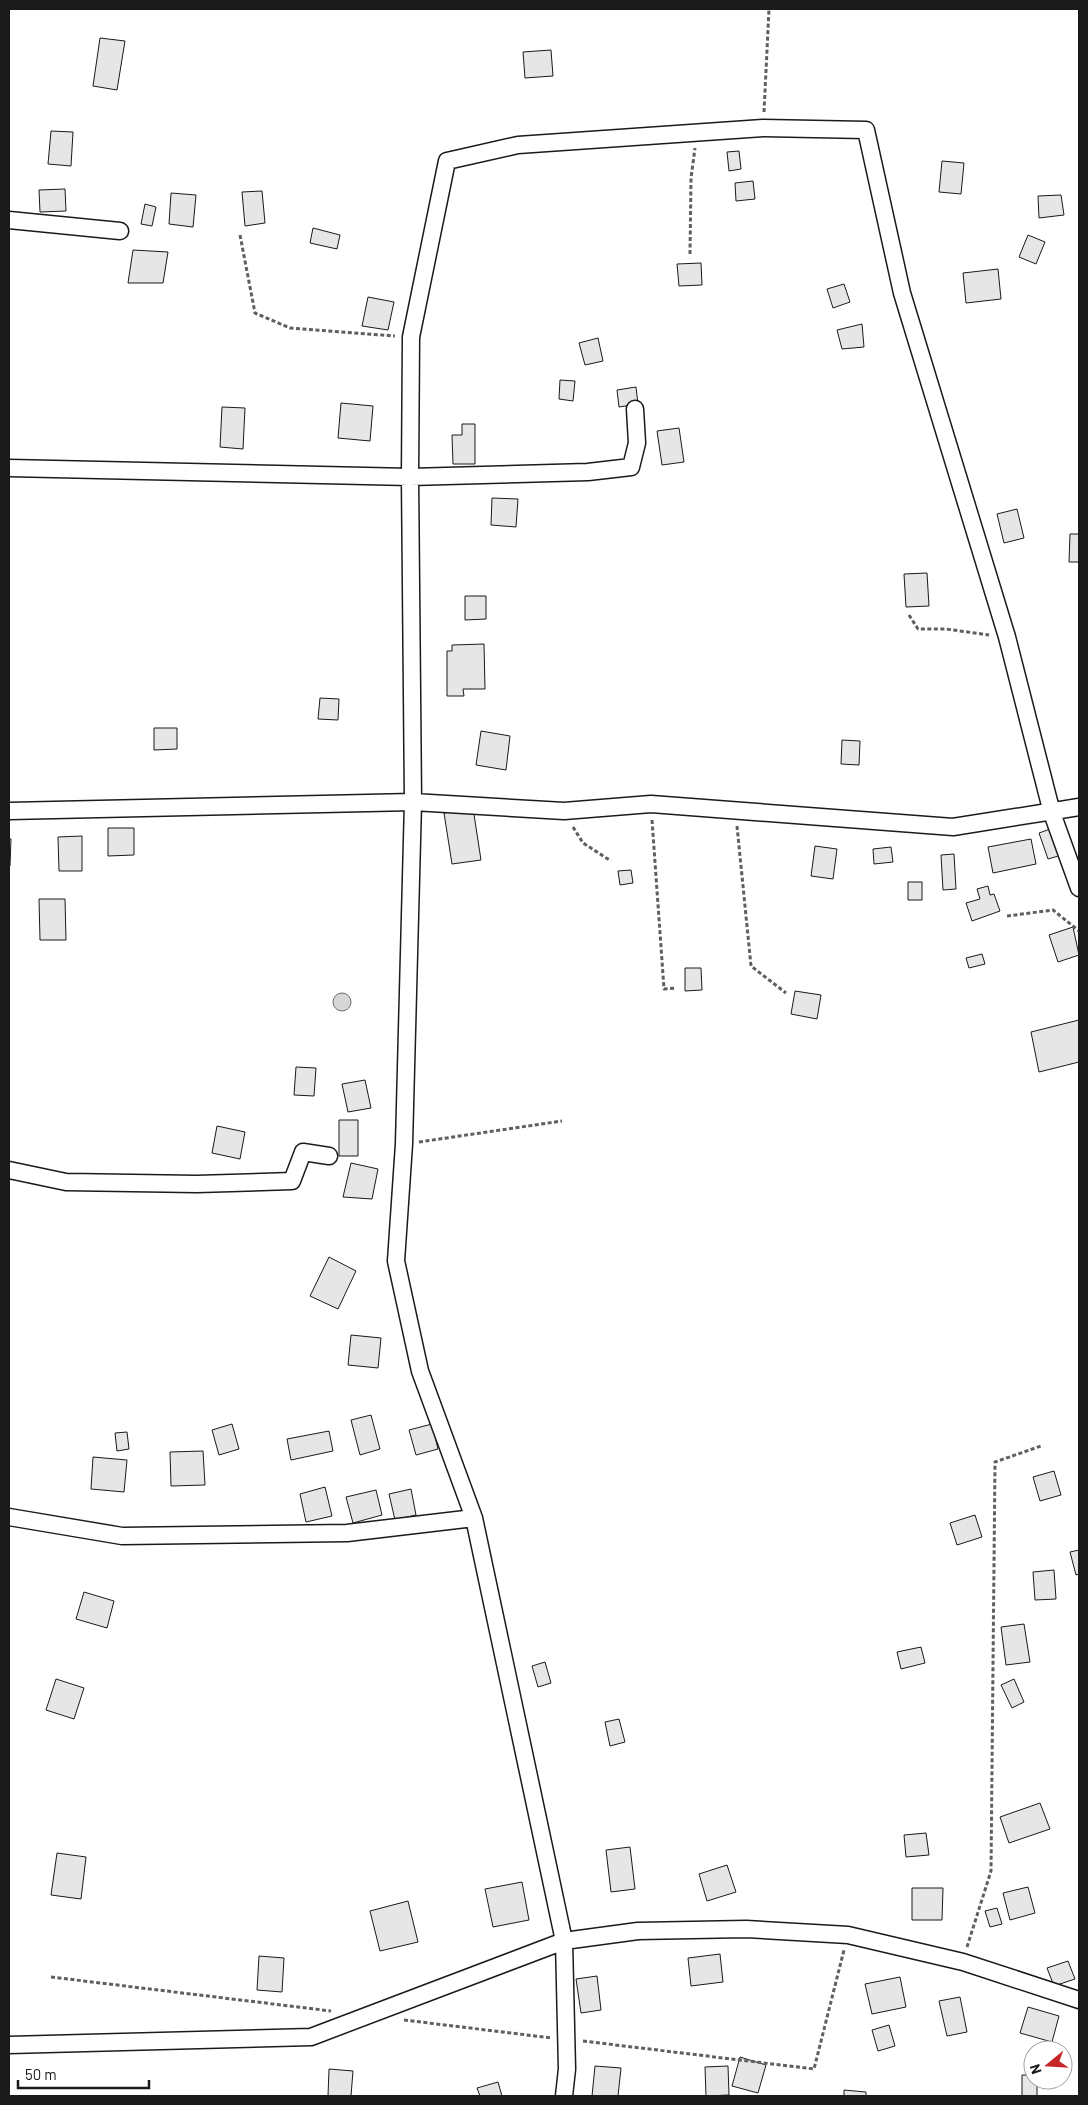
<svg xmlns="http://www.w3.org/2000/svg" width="1088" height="2105" font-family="Barlow,sans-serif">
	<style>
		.water { fill: #d7d7d7; stroke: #6a6a6a }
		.building { fill: #e6e6e6; stroke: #1a1a1a }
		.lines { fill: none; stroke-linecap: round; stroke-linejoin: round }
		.minor-casing { stroke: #1a1a1a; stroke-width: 19 }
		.path { stroke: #5f5f5f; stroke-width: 3; stroke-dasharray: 4 2.5; stroke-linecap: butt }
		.minor { stroke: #fff; stroke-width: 16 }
	</style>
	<rect width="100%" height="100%" fill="#fff"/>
	<path class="water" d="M333 1002a9 9 0 1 1 18 0a9 9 0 1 1-18 0Z"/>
	<path class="building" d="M100 38 125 41 117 90 93 86Z
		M551 50 553 76 525 78 523 52Z
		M51 131 73 132 71 166 48 164Z
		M739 151 741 169 729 171 727 152Z
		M942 161 964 163 961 194 939 192Z
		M753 181 755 199 736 201 735 183Z
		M65 189 66 211 40 212 39 190Z
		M262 191 265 223 245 226 242 192Z
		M171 193 196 195 193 227 169 224Z
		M1061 195 1064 215 1039 218 1038 196Z
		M145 204 156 207 152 226 141 224Z
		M313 228 340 235 337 249 310 243Z
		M1028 235 1045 242 1036 264 1019 257Z
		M133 250 168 252 163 283H128Z
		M701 263 702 285 679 286 677 264Z
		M998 269 1001 299 966 303 963 273Z
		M844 284 850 302 833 308 827 289Z
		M368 297 394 302 388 330 362 326Z
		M862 324 864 347 842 349 837 330Z
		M598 338 603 361 585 365 579 343Z
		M560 380 575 381 573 401 559 399Z
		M636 387 638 404 619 407 617 390Z
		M341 403 373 406 370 441 338 438Z
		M222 407 245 408 243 449 220 447Z
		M462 424H475V464H453L452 435H462Z
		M679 428 684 462 662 465 657 431Z
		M492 498 518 499 516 527 491 525Z
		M1017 509 1024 538 1004 543 997 514Z
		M1070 534H1079V562H1069Z
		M927 573 929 606 906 607 904 574Z
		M465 596H486V619L465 620Z
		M484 644 485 689H463L464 696H447V651H452V645Z
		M320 698 339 699 338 720 318 719Z
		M154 728H177V749L154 750Z
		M481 731 510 736 506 770 476 765Z
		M842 740 860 741 859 765 841 764Z
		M473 808 481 860 452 864 444 813Z
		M108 828H134V855L108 856Z
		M1053 828 1062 855 1048 859 1039 833Z
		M82 836V871H59L58 837Z
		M9 839H11L10 866H9Z
		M1031 839 1036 864 993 873 988 847Z
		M815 846 837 849 833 879 811 876Z
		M891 847 893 862 874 864 873 849Z
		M954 854 956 889 943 890 941 855Z
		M631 870 633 883 620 885 618 871Z
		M908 882H922V900H908Z
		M988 886 990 895 994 894 1000 911 972 921 966 903 980 899 977 889Z
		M39 899H65L66 940H40Z
		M1073 927 1079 955 1058 962 1049 935Z
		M982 954 985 964 969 968 966 958Z
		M685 968H701L702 990 685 991Z
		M795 991 821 995 817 1019 791 1014Z
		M1079 1020V1062L1039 1072 1031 1032Z
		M296 1067 316 1068 314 1096 294 1095Z
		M365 1080 371 1108 348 1112 342 1084Z
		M339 1120H358V1156H339Z
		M217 1126 245 1132 240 1159 212 1153Z
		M351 1163 378 1169 372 1199 343 1197Z
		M329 1257 356 1271 338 1309 310 1296Z
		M351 1335 381 1338 378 1368 348 1365Z
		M371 1415 380 1449 360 1455 351 1420Z
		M232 1424 239 1449 219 1455 212 1430Z
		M432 1424 438 1449 416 1455 409 1430Z
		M329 1431 333 1451 291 1460 287 1439Z
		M127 1432 129 1449 117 1451 115 1433Z
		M203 1451 205 1485 171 1486 170 1452Z
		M93 1457 127 1460 124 1492 91 1489Z
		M1054 1471 1061 1495 1040 1501 1033 1477Z
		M325 1487 332 1516 306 1522 300 1494Z
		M411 1489 416 1515 395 1520 389 1494Z
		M376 1490 382 1515 353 1523 346 1497Z
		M975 1515 982 1537 957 1545 950 1523Z
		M1079 1550V1574L1076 1575 1070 1552Z
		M1054 1570 1056 1599 1035 1600 1033 1572Z
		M84 1592 114 1601 107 1628 76 1619Z
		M1024 1624 1030 1662 1006 1665 1001 1627Z
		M921 1647 925 1663 901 1669 897 1652Z
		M545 1662 551 1683 538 1687 532 1666Z
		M56 1679 84 1688 74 1719 46 1710Z
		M1014 1679 1024 1702 1012 1708 1001 1685Z
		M619 1719 625 1742 610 1746 605 1722Z
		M1040 1803 1050 1829 1009 1843 1000 1817Z
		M926 1833 929 1855 906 1857 904 1835Z
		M630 1847 635 1889 611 1892 606 1850Z
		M57 1853 86 1857 81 1899 51 1895Z
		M727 1865 736 1892 707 1901 699 1874Z
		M522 1882 529 1920 493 1927 485 1889Z
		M1028 1887 1035 1913 1010 1920 1003 1893Z
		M912 1888H943L942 1920H912Z
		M408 1901 418 1942 380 1951 370 1911Z
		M997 1908 1002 1924 990 1927 985 1911Z
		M720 1954 723 1982 691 1986 688 1958Z
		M259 1956 284 1958 282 1992 257 1990Z
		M1068 1961 1075 1979 1054 1986 1047 1968Z
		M597 1976 601 2010 581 2013 576 1979Z
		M900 1977 906 2007 872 2014 865 1984Z
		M960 1997 967 2032 947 2036 939 2001Z
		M1028 2007 1059 2016 1052 2042 1020 2033Z
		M889 2025 895 2046 878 2051 872 2030Z
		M740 2057 766 2065 758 2093 732 2086Z
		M595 2066 621 2068 618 2096H592Z
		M728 2066 729 2095 706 2096 705 2067Z
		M329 2069 353 2071 351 2096H328Z
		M1022 2075H1033V2080H1037V2096H1022Z
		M498 2082 502 2096H480L477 2088Z
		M844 2090 866 2092V2096H844Z"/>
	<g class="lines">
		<g class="minor-casing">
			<path id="minor" d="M9 220 120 231
				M9 468 410 477 588 472 631 467 637 443 635 409
				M9 811 413 802 564 811 651 804 953 827 1079 807
				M9 1170 66 1182 197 1184 292 1181 303 1152 329 1156
				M9 1517 122 1536 347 1533 474 1518
				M9 2045 311 2037 564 1941 638 1931 746 1929 848 1935 963 1962 1079 2000
				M564 2096 567 2069 564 1941 474 1518 420 1371 396 1261 404 1144 413 802 410 477 411 337 447 161 518 145 763 128 866 130 902 293 1007 637 1052 813 1079 888"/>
		</g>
		<path class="path" d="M764 112 769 9
			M240 235 255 313 290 328 395 336
			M690 254 691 178 695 148
			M909 615 918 629H946L989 635
			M652 820 664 989 676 988
			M737 826 751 966 786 993
			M573 827 583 843 611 861
			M1007 916 1053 910 1079 931
			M419 1142 562 1121
			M967 1947 991 1871 995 1462 1041 1446
			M51 1977 331 2011
			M404 2020 552 2038
			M583 2041 814 2069 844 1950"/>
		<use href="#minor" class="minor"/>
	</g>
	<rect width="1088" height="2105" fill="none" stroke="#1a1a1a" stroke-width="20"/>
	<g transform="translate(1048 2065) rotate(252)"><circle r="24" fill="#ffffff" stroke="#a3a3a3"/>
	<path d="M0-4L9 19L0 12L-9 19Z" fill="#c62828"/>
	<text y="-8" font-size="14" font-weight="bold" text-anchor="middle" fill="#1a1a1a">N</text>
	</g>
	<path d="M18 2080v8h131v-8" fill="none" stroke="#1a1a1a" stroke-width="2.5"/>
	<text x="25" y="2080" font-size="15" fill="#1a1a1a" stroke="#ffffff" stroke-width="4" paint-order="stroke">50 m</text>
</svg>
